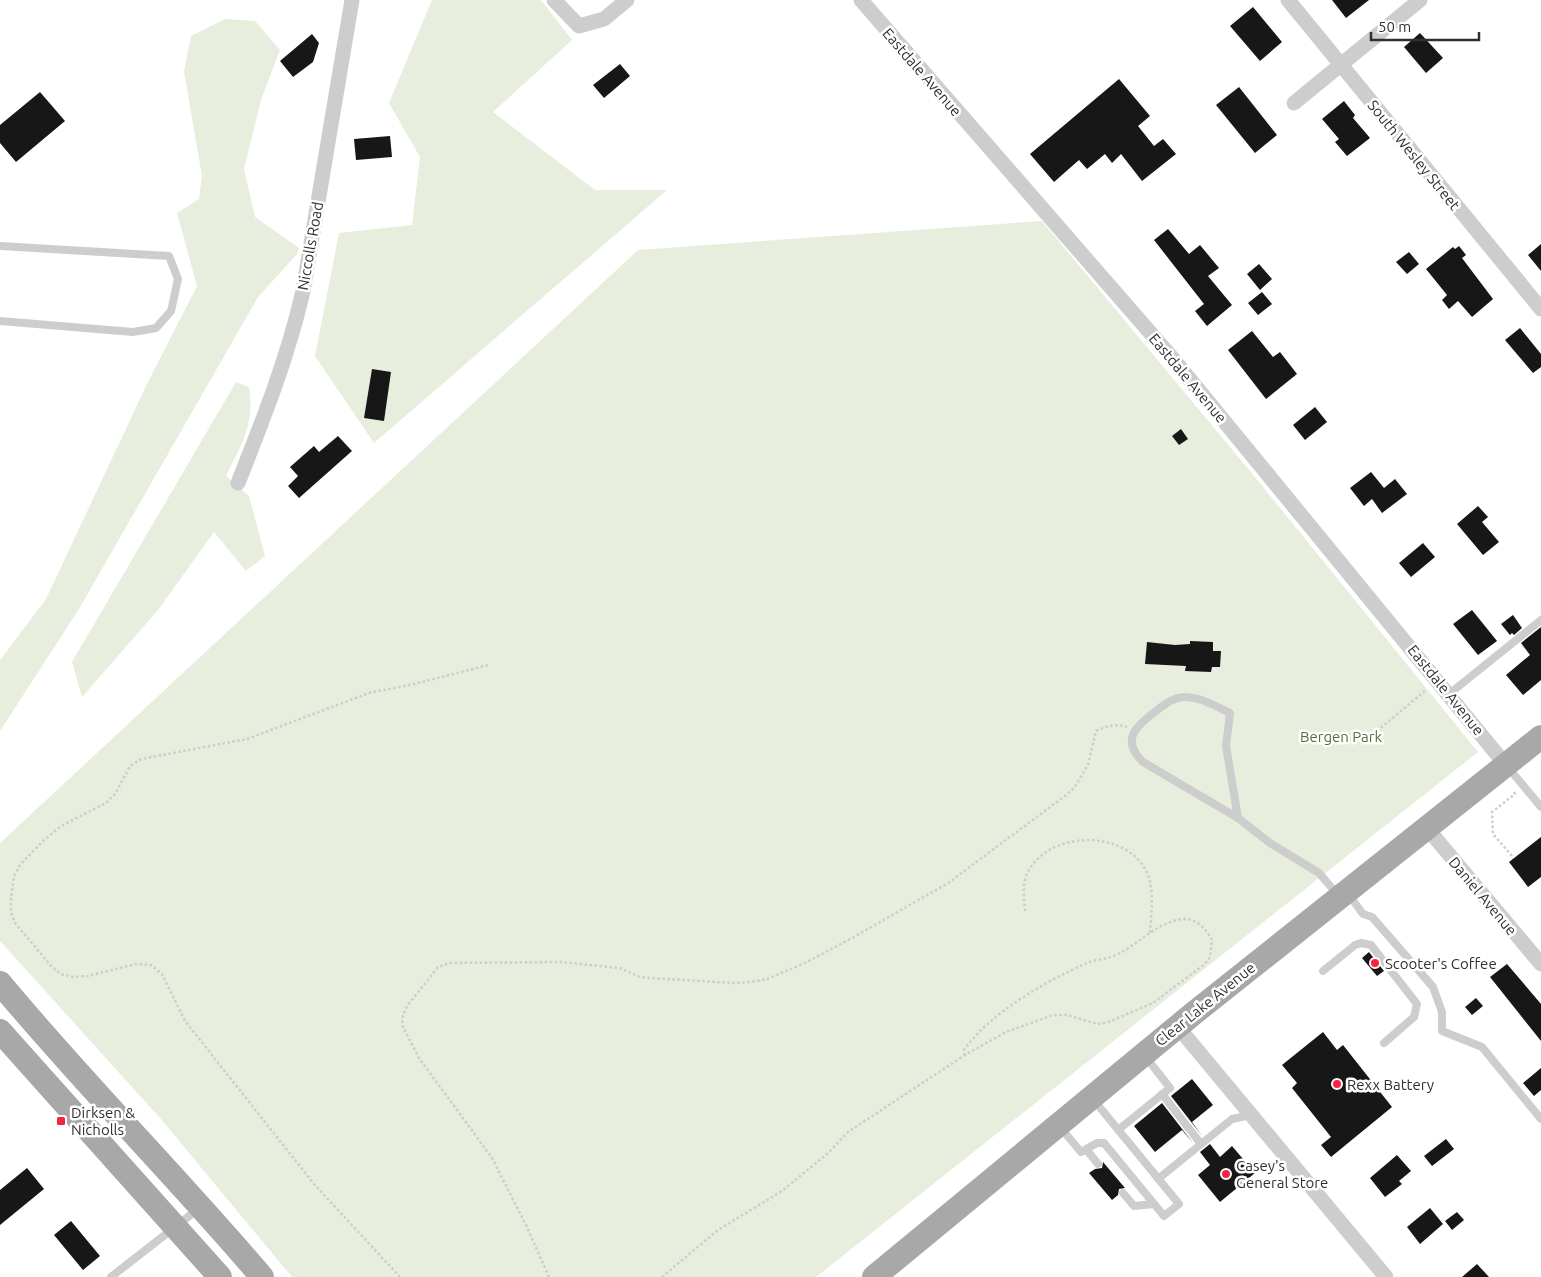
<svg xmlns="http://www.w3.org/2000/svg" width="1541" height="1277" font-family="Ubuntu,sans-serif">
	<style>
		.green { fill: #e7eedd }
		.building { fill: #171717 }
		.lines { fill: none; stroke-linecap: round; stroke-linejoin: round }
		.path { stroke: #cdcdcd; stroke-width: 2.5; stroke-dasharray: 2.5 2.5; stroke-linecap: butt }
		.service { stroke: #cdcdcd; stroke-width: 8 }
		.minor { stroke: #cdcdcd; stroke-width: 15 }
		.primary { stroke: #a8a8a8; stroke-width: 24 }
		.poi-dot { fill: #f52440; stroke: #fff; stroke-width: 2 }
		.labels { text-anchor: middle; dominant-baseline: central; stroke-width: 5; stroke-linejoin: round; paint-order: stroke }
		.street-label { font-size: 15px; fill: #303030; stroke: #fff }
		.park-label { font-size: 15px; fill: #567039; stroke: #fff }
		.poi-label { font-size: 15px; fill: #303030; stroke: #fff; text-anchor: start }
	</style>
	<rect width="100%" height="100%" fill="#fff"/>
	<path class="green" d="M432 0H541L572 40 493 112 595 190H667L374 443 315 356 339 233 412 225 420 157 389 103Z
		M225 19 255 21 280 50 261 100 244 169 255 217 299 248 297 254 258 297 79 609 0 731V660L46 599 147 384 197 286 177 213 199 199 202 176 184 71 191 36Z
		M1042 221 1259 482 1478 752 816 1277H292L160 1118 0 941V843L638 250Z
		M236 382 249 387C255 424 242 443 226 476L249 496 265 556 246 571 214 532 158 610 82 697 72 662Z"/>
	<path class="building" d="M1332 0H1369L1346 18Z
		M1253 7 1282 42 1260 61 1230 26Z
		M1420 33 1443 58 1426 73 1404 47Z
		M312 34 319 43 313 62 293 77 280 61Z
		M620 64 630 76 604 98 593 85Z
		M1119 79 1150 116 1138 126 1154 146 1163 139 1176 154 1142 181 1121 154 1112 163 1105 154 1087 169 1079 160 1054 182 1030 154Z
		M1239 87 1277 135 1255 153 1216 105Z
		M40 92 65 121 16 162 0 143V125Z
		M1344 101 1355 115 1353 118 1370 138 1347 156 1335 142 1339 139 1322 119Z
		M390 136 392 157 356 160 354 139Z
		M1168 229 1189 254 1200 245 1219 268 1208 276 1232 305 1207 326 1195 311 1204 304 1154 240Z
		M1541 244V271L1528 255Z
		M1459 246 1466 255 1462 258 1493 299 1472 317 1458 301 1449 309 1442 300 1447 295 1426 269 1453 247 1455 249Z
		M1409 252 1419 264 1407 274 1396 262Z
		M1259 264 1272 279 1260 290 1247 274Z
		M1262 292 1272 304 1258 315 1248 303Z
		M1520 328 1541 354V367L1533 373 1505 340Z
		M1252 331 1273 357 1280 352 1297 374 1266 399 1228 350Z
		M372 369 391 372 384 421 364 418Z
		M1315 407 1327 422 1305 440 1293 425Z
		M1181 429 1188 439 1179 445 1172 436Z
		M338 436 352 451 299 498 288 486 298 476 290 467 314 446 319 452Z
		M1371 472 1384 488 1395 479 1407 494 1382 513 1372 499 1364 506 1350 488Z
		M1478 506 1488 517 1482 522 1499 542 1483 555 1457 524Z
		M1423 543 1435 557 1411 577 1399 563Z
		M1472 610 1497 641 1478 655 1453 624Z
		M1513 615 1522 628 1514 635 1512 633 1510 635 1501 624Z
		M1541 627V680L1523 695 1506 675 1530 655 1521 643Z
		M1190 641 1213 642V651H1221L1220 667H1212L1211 672 1185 671 1186 666 1145 664 1147 642 1175 645 1190 644Z
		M1541 837V877L1528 887 1509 862Z
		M1369 952 1384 971 1377 976 1362 958Z
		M1507 964 1541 1004V1041L1490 977Z
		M1476 998 1483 1006 1472 1015 1465 1007Z
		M1323 1032 1337 1050 1343 1045 1392 1107 1331 1157 1321 1145 1331 1137 1292 1088 1297 1083 1282 1065Z
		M1541 1068V1090L1534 1096 1523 1083Z
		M1192 1079 1213 1105 1192 1122 1202 1136 1171 1096Z
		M1162 1103 1193 1143 1182 1130 1155 1152 1134 1126Z
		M1446 1139 1454 1149 1432 1166 1424 1156Z
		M1210 1144 1220 1157 1232 1146 1255 1173 1220 1202 1198 1175 1210 1165 1200 1152Z
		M1397 1155 1411 1171 1399 1181 1402 1184 1385 1197 1370 1178Z
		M1103 1162 1125 1188 1119 1189 1118 1195 1112 1200 1089 1173 1095 1169 1102 1168Z
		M27 1168 44 1189 0 1225V1190Z
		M1430 1208 1443 1224 1420 1244 1407 1227Z
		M1457 1212 1464 1220 1452 1230 1445 1221Z
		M71 1221 100 1256 83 1270 54 1235Z
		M1477 1264 1489 1277H1462Z"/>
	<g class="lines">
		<path class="path" d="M1377 731 1426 690
			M1512 856 1493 834 1492 812 1515 794 1514 792
			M1025 911C1024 900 1022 885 1027 874 1047 830 1127 828 1147 873 1155 890 1151 915 1150 933
			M400 1277 314 1184 185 1021 162 974 151 965 136 964 88 976 73 977 61 974 52 967 15 923 11 912V898L14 876 20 865 42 842 61 826 106 803 115 794 130 766 141 759 247 739 369 693 414 684 489 665
			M549 1277 526 1225 492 1158 419 1058 402 1025 403 1015 407 1006 438 967 449 963 561 962 620 968 640 977 651 978 734 983 751 982 767 979 805 963 854 937 948 883 1065 796 1074 788 1088 765 1096 731C1107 726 1115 723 1127 727
			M662 1277 718 1230 782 1191 827 1154 848 1132 965 1055 1006 1032 1053 1015H1067L1097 1024 1106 1023 1153 1003 1205 964 1210 957 1212 940C1206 929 1197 918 1183 919 1158 922 1140 942 1120 953 1110 959 1097 959 1087 963 1046 981 990 1013 964 1050L965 1055"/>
		<path class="service" d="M0 246 169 256 178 279 171 311 156 328 133 332 0 321
			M1449 694 1541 620
			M1507 766 1541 807
			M1238 818 1226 746 1230 713C1215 706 1199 696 1183 697 1172 698 1164 705 1156 711 1136 726 1120 740 1143 762L1238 818 1270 843 1319 873 1338 895
			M1349 895 1363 914 1372 917 1433 987 1442 1012V1031L1482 1047 1541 1119
			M1323 971 1355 945 1361 943 1371 945 1417 1004 1414 1017 1384 1043
			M1162 1094 1201 1144
			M1060 1127 1081 1152 1097 1143H1104L1164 1216 1179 1204 1093 1099
			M1118 1130 1170 1088 1145 1056
			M1086 1149 1098 1164
			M1158 1179 1232 1119 1251 1115
			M1123 1193 1134 1206 1154 1204
			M111 1277 198 1209"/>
		<path class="minor" d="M554 0 579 26 604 19 627 0
			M861 0 1174 360 1505 764
			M1288 0 1541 309
			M1294 103 1420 0
			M238 483C263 420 288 357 303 291L352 0
			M1426 827 1541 964
			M1178 1027 1386 1277"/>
		<path class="primary" d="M0 983C84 1084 177 1177 262 1277
			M0 1031 220 1277
			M874 1277 1194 1013 1541 737"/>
	</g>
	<g class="poi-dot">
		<circle cx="1375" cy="963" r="5"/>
		<circle cx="1337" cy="1084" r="5"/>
		<rect x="56" y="1116" width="10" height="10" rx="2.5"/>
		<circle cx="1226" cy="1174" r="5"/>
	</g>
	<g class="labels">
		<g class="street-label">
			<text transform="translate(922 72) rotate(49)">Eastdale Avenue</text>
			<text transform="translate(1414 155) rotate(51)">South Wesley Street</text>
			<text transform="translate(310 246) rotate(-80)">Niccolls Road</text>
			<text transform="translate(1188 378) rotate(50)">Eastdale Avenue</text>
			<text transform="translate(1446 690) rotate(51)">Eastdale Avenue</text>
			<text transform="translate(1483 896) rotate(50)">Daniel Avenue</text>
			<text transform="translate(1205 1004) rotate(-39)">Clear Lake Avenue</text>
		</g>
		<g class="park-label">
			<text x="1341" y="736">Bergen Park</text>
		</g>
		<g class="poi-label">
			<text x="1385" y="963">Scooter's Coffee</text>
			<text x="1347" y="1084">Rexx Battery</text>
			<text x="71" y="1112">Dirksen &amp;<tspan x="71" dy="17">Nicholls</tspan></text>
			<text x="1236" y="1165">Casey's<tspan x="1236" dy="17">General Store</tspan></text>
		</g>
	</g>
	<path d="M1371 32v8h108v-8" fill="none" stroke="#303030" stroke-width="2.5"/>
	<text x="1378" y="32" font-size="15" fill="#303030" stroke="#ffffff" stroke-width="4" paint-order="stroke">50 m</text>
</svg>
